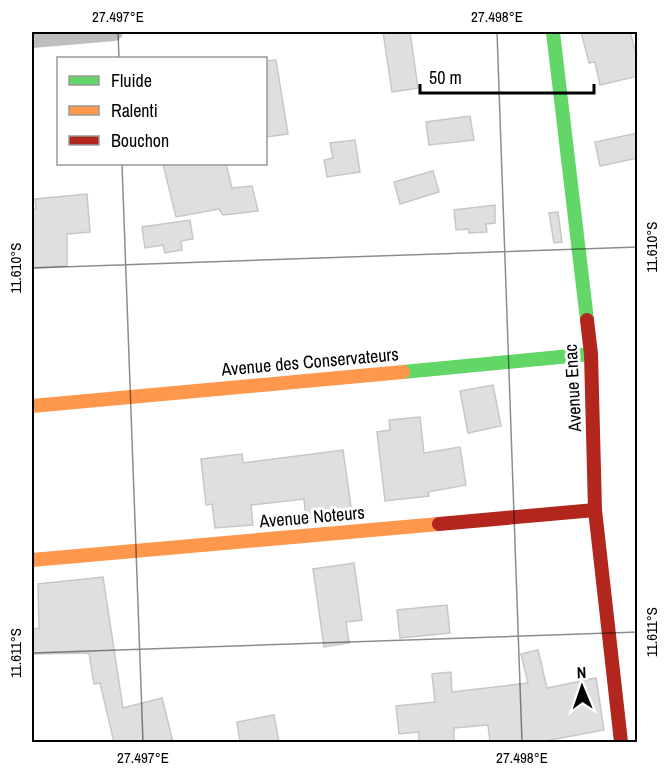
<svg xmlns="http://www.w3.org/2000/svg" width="669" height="774" viewBox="0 0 669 774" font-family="'Archivo Narrow',sans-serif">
<rect width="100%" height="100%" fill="#fff"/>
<g fill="#dfdfdf" stroke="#c7c7c7" stroke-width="1.5">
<polygon points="383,32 410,32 418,88 392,92"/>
<polygon points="581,32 630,32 638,60 638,76 600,85 595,62 589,63"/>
<polygon points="276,60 288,134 266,137 266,61"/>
<polygon points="470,116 474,140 429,145 426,122"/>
<polygon points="638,133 638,158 600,166 595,142"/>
<polygon points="355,140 360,172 327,177 324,160 333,158 330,143"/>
<polygon points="163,164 226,164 232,188 252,186 258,211 223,215 219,209 176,217"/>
<polygon points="433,171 439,192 400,204 394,182"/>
<polygon points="87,194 90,232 67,234 67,266 32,268 32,210 36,209 35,199"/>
<polygon points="495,205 495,223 486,224 487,232 469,233 469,229 456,230 454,210"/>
<polygon points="558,212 562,242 554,243 549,213"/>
<polygon points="190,220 193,239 181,241 182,250 165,253 163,245 145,248 142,227"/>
<polygon points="493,385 501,426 468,433 460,391"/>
<polygon points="420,417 424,453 460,447 466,485 428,492 429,496 385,501 377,432 390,430 389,420"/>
<polygon points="343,450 352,514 306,519 304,499 251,505 253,525 215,528 212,504 206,505 201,459 242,454 243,463"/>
<polygon points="354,563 362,620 346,622 349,643 324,647 313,569"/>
<polygon points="103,577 123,708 162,698 173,742 114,742 100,683 94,684 89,653 32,654 32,628 39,629 38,584"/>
<polygon points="447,605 450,633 400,638 397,610"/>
<polygon points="538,650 547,688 596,678 604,730 540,742 490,742 488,725 454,728 454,742 419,742 419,732 399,734 396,706 435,702 432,674 451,672 452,692 528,683 521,654"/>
<polygon points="274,715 279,742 240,742 237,722"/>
</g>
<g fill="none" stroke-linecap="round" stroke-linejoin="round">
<polyline stroke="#bebebe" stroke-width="18" points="32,39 114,32"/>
<g stroke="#63d668" stroke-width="14">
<polyline points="553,32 587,320"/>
<polyline points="403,372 591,354"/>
</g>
<g stroke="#ff974d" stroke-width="14">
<polyline points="32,406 403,372"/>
<polyline points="32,560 439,524"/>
</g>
<g stroke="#b3261e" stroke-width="14">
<polyline points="587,320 591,354 595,510 621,742"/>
<polyline points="439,524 595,510"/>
</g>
</g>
<path fill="none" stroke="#000" stroke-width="1.5" stroke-opacity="0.45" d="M 118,32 L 119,58M 497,32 L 522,742M 122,164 L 143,742M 32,268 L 638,247M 32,653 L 638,632"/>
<g text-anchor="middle" stroke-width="6" stroke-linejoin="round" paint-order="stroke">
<g font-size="18" fill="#000" stroke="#fff">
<text transform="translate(310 362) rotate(-5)" y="6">Avenue des Conservateurs</text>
<text transform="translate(573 388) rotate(-93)" y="6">Avenue Enac</text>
<text transform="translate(312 517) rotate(-5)" y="6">Avenue Noteurs</text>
</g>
</g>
<rect width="669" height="774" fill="none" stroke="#ffffff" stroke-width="66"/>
<rect x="57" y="57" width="210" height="108" fill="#ffffff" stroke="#999999" stroke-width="1.5"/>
<rect x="69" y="76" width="30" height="9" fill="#63d668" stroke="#999999" stroke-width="1.5"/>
<text x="111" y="87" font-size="18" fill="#000000">Fluide</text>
<rect x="69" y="106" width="30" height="9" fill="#ff974d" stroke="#999999" stroke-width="1.5"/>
<text x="111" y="117" font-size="18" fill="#000000">Ralenti</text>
<rect x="69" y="136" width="30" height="9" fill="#b3261e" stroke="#999999" stroke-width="1.5"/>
<text x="111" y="147" font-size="18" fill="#000000">Bouchon</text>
<g transform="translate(582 687) rotate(358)" stroke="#ffffff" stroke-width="4.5" paint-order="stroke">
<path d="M0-4.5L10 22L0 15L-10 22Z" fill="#000000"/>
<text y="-9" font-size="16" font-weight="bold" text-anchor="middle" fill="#000000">N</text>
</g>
<path d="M420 84v9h174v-9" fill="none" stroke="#000000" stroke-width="3"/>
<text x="429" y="84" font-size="18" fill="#000000" stroke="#ffffff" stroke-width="4.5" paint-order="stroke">50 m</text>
<rect x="33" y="33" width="603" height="708" fill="none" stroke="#000" stroke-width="2"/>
<g font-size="15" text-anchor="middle" fill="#000">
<text x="118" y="22">27.497°E</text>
<text x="497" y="22">27.498°E</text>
<text transform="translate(652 247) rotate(-90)" y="5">11.610°S</text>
<text transform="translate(16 268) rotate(-90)" y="5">11.610°S</text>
<text transform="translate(652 632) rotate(-90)" y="5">11.611°S</text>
<text transform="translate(16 653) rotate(-90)" y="5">11.611°S</text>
<text x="143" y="763">27.497°E</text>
<text x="522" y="763">27.498°E</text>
</g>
</svg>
